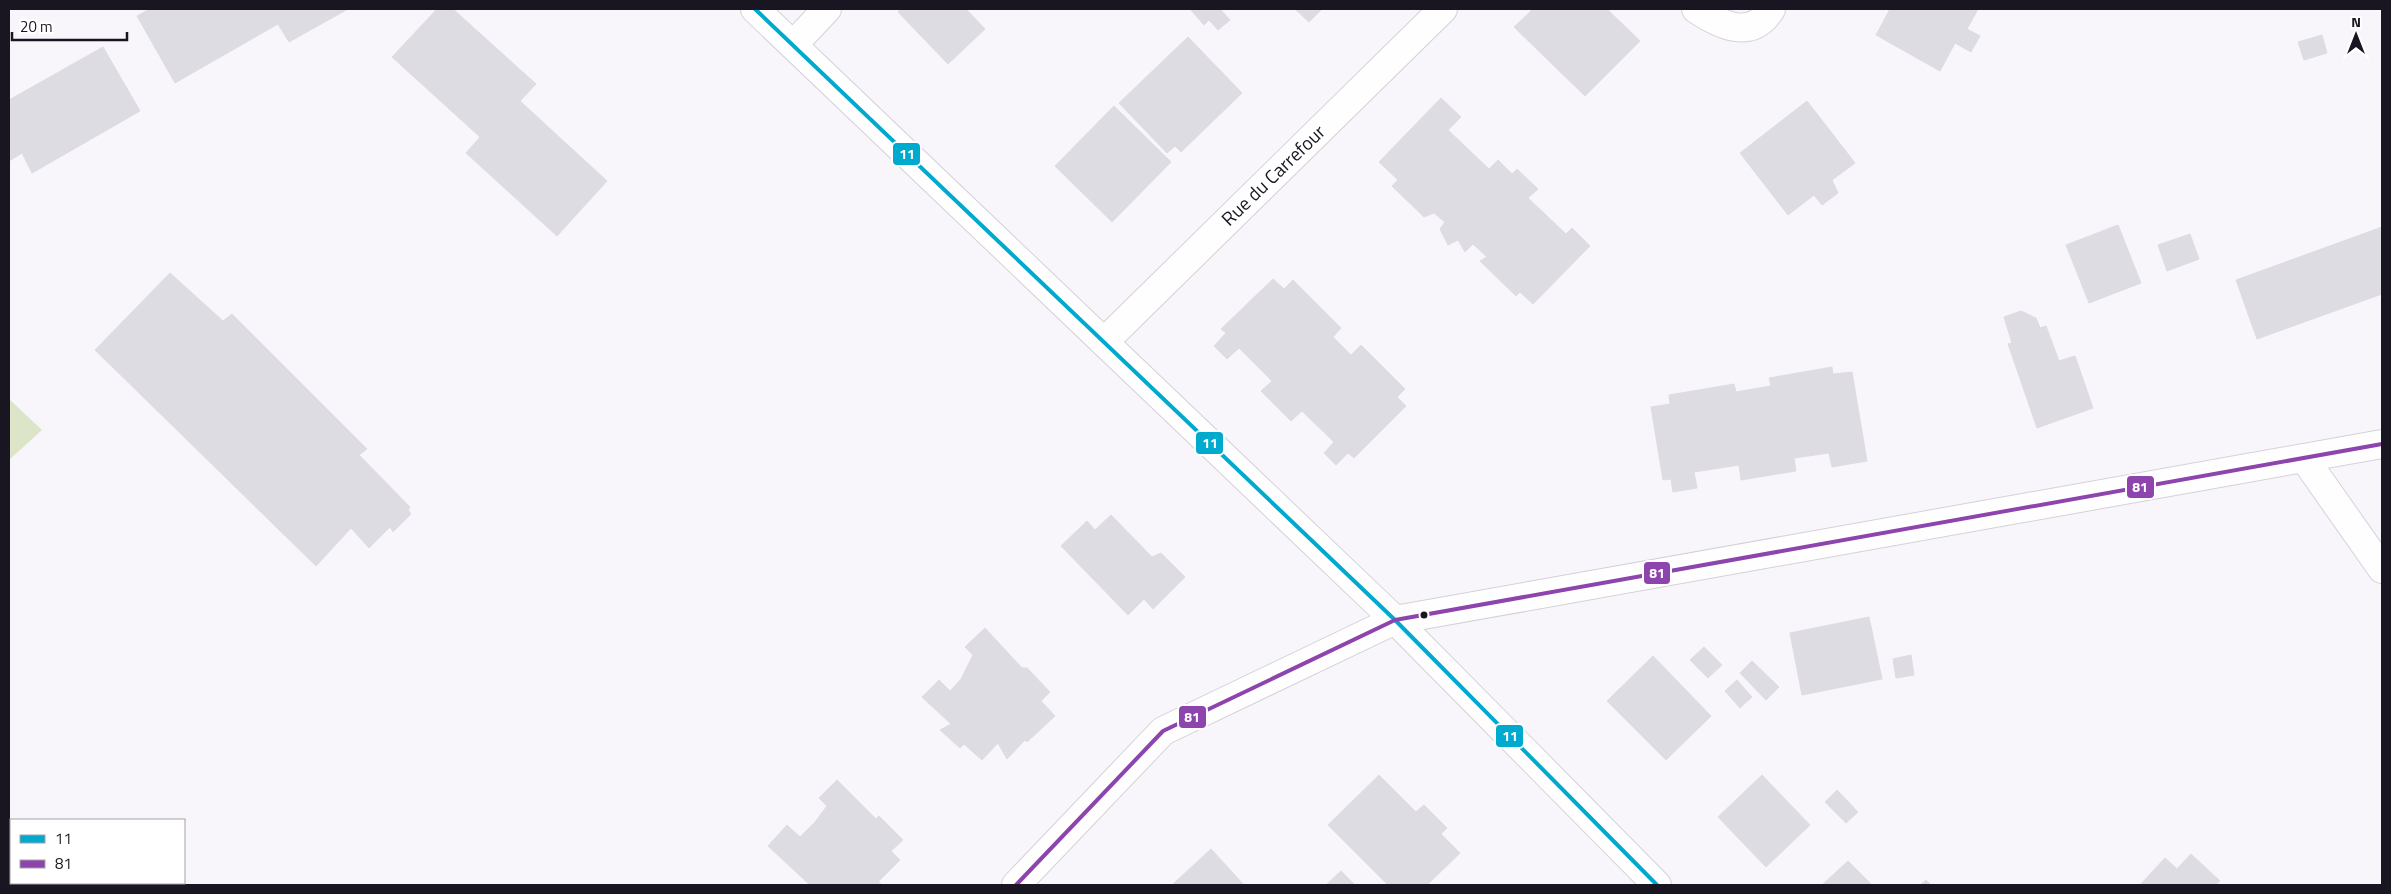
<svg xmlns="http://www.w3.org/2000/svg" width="2391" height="894" viewBox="0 0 2391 894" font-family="'Titillium Web',sans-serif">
<rect width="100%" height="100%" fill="#f8f6fb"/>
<polygon fill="#dde5c9" points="9,399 42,430 9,460"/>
<g fill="#dedce3" stroke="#dedbe4">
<polygon points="150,9 348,9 289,42 278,24 175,83 137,16"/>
<polygon points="437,9 453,9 536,84 520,101 607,181 557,236 466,153 480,137 392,57"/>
<polygon points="901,9 966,9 985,29 948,64 898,12"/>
<polygon points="1190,9 1220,9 1230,20 1218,30 1209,20 1204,25"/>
<polygon points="1295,9 1322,9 1309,22"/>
<polygon points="1533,9 1607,9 1640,41 1585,96 1514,27"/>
<polygon points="1890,9 1978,9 1967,29 1980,36 1971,52 1955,43 1940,71 1876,35"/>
<polygon points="2322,35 2327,53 2304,60 2298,42"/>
<polygon points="1188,37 1242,93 1181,152 1175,146 1167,153 1119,103"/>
<polygon points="103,47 140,111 32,173 22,153 9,161 9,100"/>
<polygon points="1441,98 1461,117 1448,130 1489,169 1498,160 1512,174 1517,169 1538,189 1528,198 1566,234 1572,228 1590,246 1533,304 1520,292 1516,296 1480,261 1487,257 1473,244 1465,252 1458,240 1448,245 1440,229 1445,222 1434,213 1424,217 1392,186 1398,180 1379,162"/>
<polygon points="1807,101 1855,163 1832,180 1838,193 1822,205 1814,195 1788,215 1740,153"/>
<polygon points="1114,106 1171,162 1112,222 1055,166"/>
<polygon points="2118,225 2141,283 2089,303 2066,245"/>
<polygon points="2382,227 2382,294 2257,339 2236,280"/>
<polygon points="2190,234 2199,259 2167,271 2158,245"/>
<polygon points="170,273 223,321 232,314 367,449 359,455 410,507 408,510 411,514 393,532 390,527 369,548 351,528 316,566 95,350"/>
<polygon points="1273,279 1284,289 1293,280 1341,328 1333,337 1351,355 1361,345 1405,389 1397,397 1406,406 1354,458 1348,453 1336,465 1324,453 1334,442 1302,411 1291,421 1261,391 1272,381 1239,348 1227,359 1214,346 1226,333 1221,329"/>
<polygon points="2021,311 2036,318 2040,328 2046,326 2059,361 2075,356 2093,408 2037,428 2008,344 2012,343 2004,317"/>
<polygon points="1832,367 1833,374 1852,372 1867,461 1832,467 1829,453 1794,458 1796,471 1741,480 1739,465 1694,472 1697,488 1673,492 1671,479 1663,480 1651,407 1670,404 1669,395 1734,384 1736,392 1771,386 1769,378"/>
<polygon points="1111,515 1152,557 1161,553 1185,577 1153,609 1144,599 1128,615 1061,546 1087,521 1095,530"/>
<polygon points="1869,617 1882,679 1802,695 1790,633"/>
<polygon points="985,628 1022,668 1027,668 1050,692 1041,701 1055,716 1027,742 961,679 973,655 965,647"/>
<polygon points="1704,647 1722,665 1708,678 1690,660"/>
<polygon points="1911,655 1914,675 1896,678 1893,659"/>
<polygon points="1653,656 1711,716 1666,760 1607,701"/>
<polygon points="1752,661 1779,687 1766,700 1740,673"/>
<polygon points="961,679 1025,740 1007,759 998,743 982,760 964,744 960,748 940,730 951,724 922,697 939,680 950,691"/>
<polygon points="1737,680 1752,697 1740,708 1725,691"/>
<polygon points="1379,775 1416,812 1424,805 1447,828 1441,834 1460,853 1427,885 1388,885 1328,825"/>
<polygon points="1762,775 1810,825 1766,867 1718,817"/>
<polygon points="837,780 876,819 879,816 903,840 891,851 900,860 878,882 815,822 827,806 819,798"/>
<polygon points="1837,790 1858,812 1846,823 1825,802"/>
<polygon points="815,822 881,884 879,885 810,885 768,846 787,825 800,837"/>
<polygon points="1211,849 1244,885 1172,885"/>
<polygon points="2191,854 2220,881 2215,885 2140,885 2165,858 2177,869"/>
<polygon points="1848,861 1872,885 1822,885"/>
<polygon points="1341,871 1355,885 1326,885"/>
<polygon points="1926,880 1931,885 1920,885"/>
</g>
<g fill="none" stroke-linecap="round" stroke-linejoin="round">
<defs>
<g id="street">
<path d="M 1696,9 C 1720,25 1752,41 1771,9"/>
<polyline points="793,45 827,9"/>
<polyline points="1104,342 1443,9"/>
<polyline points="2304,458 2382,569"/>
</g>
<g id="secondary">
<polyline points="755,9 1395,620 1657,885"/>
<polyline points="1016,885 1163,731 1395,620 2382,444"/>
</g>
</defs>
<use href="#street" stroke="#d4d1da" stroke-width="30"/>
<use href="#secondary" stroke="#d4d1da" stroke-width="30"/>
<use href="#street" stroke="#fefefe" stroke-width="28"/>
<use href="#secondary" stroke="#fefefe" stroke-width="28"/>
<defs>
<polyline id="bus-1" points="755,9 1395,620 1657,885"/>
<polyline id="bus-2" points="1016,885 1163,731 1395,620 2382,444"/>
</defs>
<use href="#bus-1" stroke="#fff" stroke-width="8"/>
<use href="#bus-2" stroke="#fff" stroke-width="8"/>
<use href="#bus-1" stroke="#00a9ce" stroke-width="4"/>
<use href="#bus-2" stroke="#8e44ad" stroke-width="4"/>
</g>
<circle fill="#191521" stroke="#fff" stroke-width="2" cx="1424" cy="615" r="4.5"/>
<g text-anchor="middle" stroke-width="4.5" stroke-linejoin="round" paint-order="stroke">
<g font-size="19" fill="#191521" stroke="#fff">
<text transform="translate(1273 175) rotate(-44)" y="7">Rue du Carrefour</text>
</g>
</g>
<g stroke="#fff" stroke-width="2">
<rect x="892" y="142" width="29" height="24" rx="5" fill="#00a9ce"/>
<rect x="1195" y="431" width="29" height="24" rx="5" fill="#00a9ce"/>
<rect x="2126" y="475" width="29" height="24" rx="5" fill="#8e44ad"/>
<rect x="1643" y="561" width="28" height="24" rx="5" fill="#8e44ad"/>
<rect x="1178" y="705" width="29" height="24" rx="5" fill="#8e44ad"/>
<rect x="1495" y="724" width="29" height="24" rx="5" fill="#00a9ce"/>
</g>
<g font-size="14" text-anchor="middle" font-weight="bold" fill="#fff">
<text x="907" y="159">11</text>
<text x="1210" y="448">11</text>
<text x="2140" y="492">81</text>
<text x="1657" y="578">81</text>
<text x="1192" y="722">81</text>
<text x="1510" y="741">11</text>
</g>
<rect width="2391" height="894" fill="none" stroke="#191521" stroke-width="20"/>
<rect x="10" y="819" width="175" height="65" fill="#ffffff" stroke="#a3a1a6"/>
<rect x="20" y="835" width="25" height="8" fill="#00a9ce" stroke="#a3a1a6"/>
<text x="55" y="844" font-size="15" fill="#191521">11</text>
<rect x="20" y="860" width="25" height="8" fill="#8e44ad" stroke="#a3a1a6"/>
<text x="55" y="869" font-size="15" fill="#191521">81</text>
<g transform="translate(2356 35)" stroke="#ffffff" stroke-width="4" paint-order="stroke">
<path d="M0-4L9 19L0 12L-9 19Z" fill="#191521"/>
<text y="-8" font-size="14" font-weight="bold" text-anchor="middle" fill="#191521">N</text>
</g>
<path d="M12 32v8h115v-8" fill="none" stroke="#191521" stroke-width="2.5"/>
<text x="20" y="32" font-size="15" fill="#191521" stroke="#ffffff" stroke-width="4" paint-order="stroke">20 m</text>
</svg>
